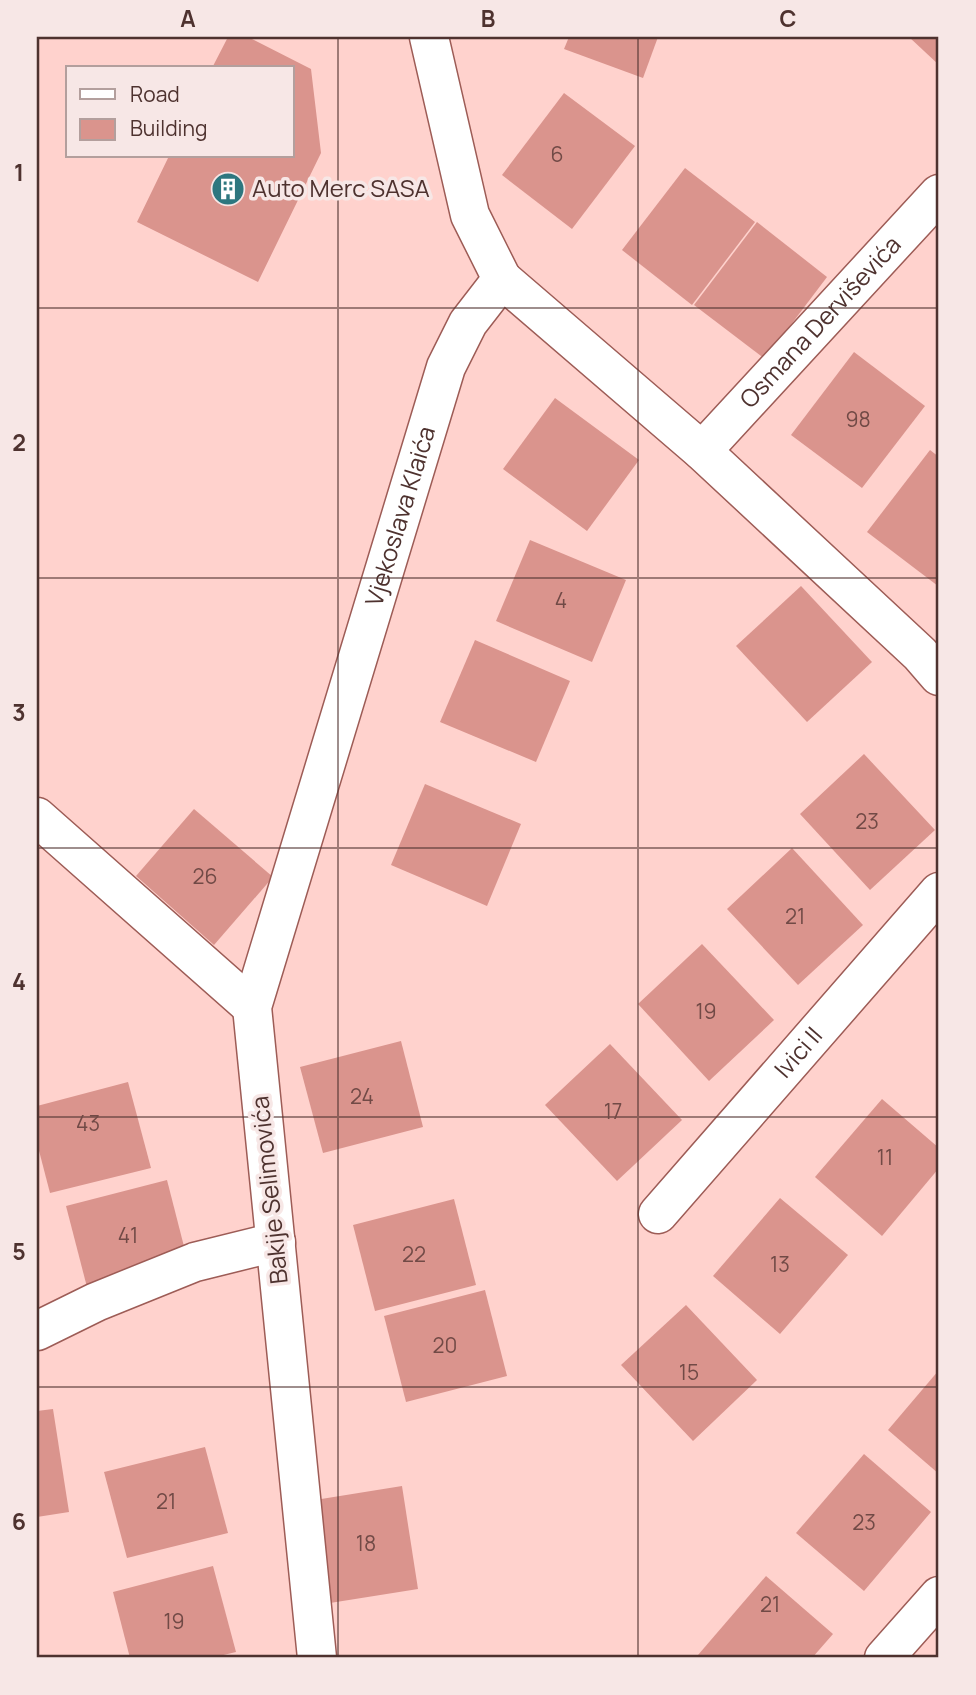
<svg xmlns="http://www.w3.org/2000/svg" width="976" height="1695" viewBox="0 0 976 1695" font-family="Manrope,sans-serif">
<rect width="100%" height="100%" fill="#ffd2cd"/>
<g fill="#da948d">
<polygon points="228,37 248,37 311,69 321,153 258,282 137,222 169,156 292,156 292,68 212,68"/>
<polygon points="569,37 658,37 643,78 564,49"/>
<polygon points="909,37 939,37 939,65"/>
<polygon points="564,93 635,146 572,229 502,175"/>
<polygon points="685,168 755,222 692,305 622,250"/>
<polygon points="757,222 827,277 765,359 694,305"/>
<polygon points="854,352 925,406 862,488 791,435"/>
<polygon points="555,398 639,460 587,531 503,469"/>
<polygon points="930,450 939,457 938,586 867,532"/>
<polygon points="530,540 626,580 592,662 496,621"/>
<polygon points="801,586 872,662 807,722 736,646"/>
<polygon points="475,640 570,681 536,762 440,722"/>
<polygon points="864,754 935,830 870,890 800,814"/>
<polygon points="425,784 521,824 487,906 391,865"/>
<polygon points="194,809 273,877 214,945 136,876"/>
<polygon points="792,848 863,925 798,985 727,909"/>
<polygon points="702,944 774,1020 709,1081 638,1004"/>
<polygon points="401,1041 423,1127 323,1153 300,1067"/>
<polygon points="610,1044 682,1120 617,1181 545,1105"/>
<polygon points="128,1082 151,1168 50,1193 37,1143 37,1106"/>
<polygon points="882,1099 939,1148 939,1168 882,1236 815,1177"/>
<polygon points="167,1180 189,1266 88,1291 66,1206"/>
<polygon points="780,1198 848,1255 780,1334 713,1276"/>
<polygon points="454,1199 476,1285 375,1311 353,1225"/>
<polygon points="485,1290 507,1376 406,1402 384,1316"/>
<polygon points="686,1305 757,1380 693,1441 621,1365"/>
<polygon points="939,1370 939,1474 888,1430"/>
<polygon points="53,1409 69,1512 37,1517 37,1411"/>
<polygon points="205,1447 228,1533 127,1558 104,1472"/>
<polygon points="864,1454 931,1512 864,1591 796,1533"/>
<polygon points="402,1486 418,1589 330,1603 315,1500"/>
<polygon points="213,1566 236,1652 211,1658 130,1658 113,1592"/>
<polygon points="766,1576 833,1634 812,1658 702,1658 698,1655"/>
</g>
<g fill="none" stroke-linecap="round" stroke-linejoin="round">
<defs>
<g id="street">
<polyline points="502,279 702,451 920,654 939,676"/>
<path id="s1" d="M 702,451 L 939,194"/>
<polyline points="37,817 252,1007"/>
<path id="s2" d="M 658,1214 L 939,892"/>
<polyline points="37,1331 96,1302 195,1262 276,1242"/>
<path id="s3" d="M 317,1658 L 252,1007 L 446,367 L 468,323 L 502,279 L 470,215 L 429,37"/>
<polyline points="884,1658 939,1596"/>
</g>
</defs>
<use href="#street" stroke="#9d5c56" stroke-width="41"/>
<use href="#street" stroke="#fff" stroke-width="38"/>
</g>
<path fill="none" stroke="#4e322f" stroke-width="2" stroke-opacity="0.55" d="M 338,37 L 338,1658M 638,37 L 638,1658M 37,308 L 939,308M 37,578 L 939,578M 37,848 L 939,848M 37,1117 L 939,1117M 37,1387 L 939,1387"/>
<defs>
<symbol id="building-disc" viewBox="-11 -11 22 22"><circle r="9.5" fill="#2e777f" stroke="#f7e7e6"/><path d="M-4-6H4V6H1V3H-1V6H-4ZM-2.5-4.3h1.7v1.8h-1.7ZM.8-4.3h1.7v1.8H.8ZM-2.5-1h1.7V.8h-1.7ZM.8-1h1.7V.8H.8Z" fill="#fff"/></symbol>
</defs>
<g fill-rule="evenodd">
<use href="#building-disc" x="209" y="170" width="38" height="38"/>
</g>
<g text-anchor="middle" stroke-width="7" stroke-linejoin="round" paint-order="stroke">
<g font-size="21" fill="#714a46">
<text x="557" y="162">6</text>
<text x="858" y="427">98</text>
<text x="561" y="608">4</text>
<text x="867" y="829">23</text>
<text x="205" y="884">26</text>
<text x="795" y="924">21</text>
<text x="706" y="1019">19</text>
<text x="362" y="1104">24</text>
<text x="613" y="1119">17</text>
<text x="88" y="1131">43</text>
<text x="885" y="1165">11</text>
<text x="128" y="1243">41</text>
<text x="414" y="1262">22</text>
<text x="780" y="1272">13</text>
<text x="445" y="1353">20</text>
<text x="689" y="1380">15</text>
<text x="166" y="1509">21</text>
<text x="864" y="1530">23</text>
<text x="366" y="1551">18</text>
<text x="770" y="1612">21</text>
<text x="174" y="1629">19</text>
</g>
<g font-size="24" fill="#4e322f" stroke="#f7e7e6" text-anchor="start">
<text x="252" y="197">Auto Merc SASA</text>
</g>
<g font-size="24" fill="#4e322f" stroke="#f7e7e6">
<text dy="8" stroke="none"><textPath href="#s1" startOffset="175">Osmana Derviševića</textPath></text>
<text dy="8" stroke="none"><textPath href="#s3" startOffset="1167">Vjekoslava Klaića</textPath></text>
<text dy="8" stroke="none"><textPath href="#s2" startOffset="214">Ivici II</textPath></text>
<text transform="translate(270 1190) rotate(-96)" y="8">Bakije Selimovića</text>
</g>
</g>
<rect width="976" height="1695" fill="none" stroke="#f7e7e6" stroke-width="77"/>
<rect x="66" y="66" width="228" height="91" fill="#f7e7e6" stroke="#b39f9d" stroke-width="2"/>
<rect x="80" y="89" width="35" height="10" fill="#ffffff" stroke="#b39f9d" stroke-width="2"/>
<text x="130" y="102" font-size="21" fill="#4e322f">Road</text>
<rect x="80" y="119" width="35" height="21" fill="#da948d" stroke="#b39f9d" stroke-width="2"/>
<text x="130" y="136" font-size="21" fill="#4e322f">Building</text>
<rect x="38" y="38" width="899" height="1618" fill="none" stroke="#4e322f" stroke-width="2.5"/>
<g font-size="23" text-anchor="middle" font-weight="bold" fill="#4e322f">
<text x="188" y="27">A</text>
<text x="488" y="27">B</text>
<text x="788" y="27">C</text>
<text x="19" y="181">1</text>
<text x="19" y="451">2</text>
<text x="19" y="721">3</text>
<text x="19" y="990">4</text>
<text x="19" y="1260">5</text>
<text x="19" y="1530">6</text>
</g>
</svg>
